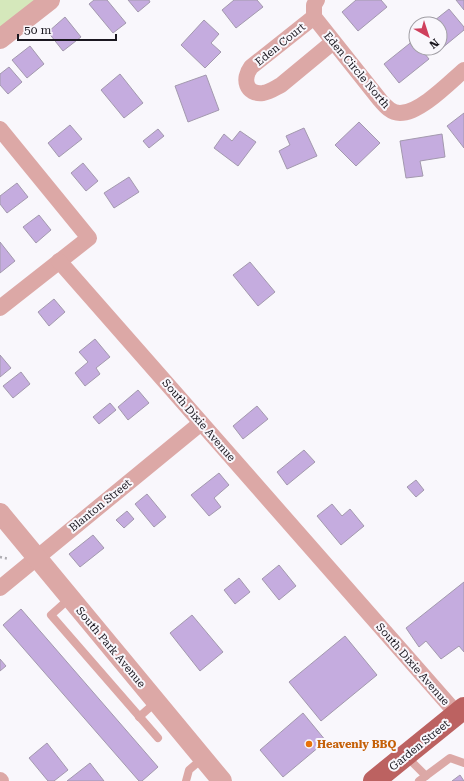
<svg xmlns="http://www.w3.org/2000/svg" width="464" height="781" viewBox="0 0 464 781" font-family="'Roboto Serif',serif">
<rect width="100%" height="100%" fill="#f9f7fc"/>
<polygon fill="#d5e8bb" points="0,0 38,0 0,29"/>
<g fill="#c5acdf" stroke="#a399ae">
<polygon points="94,0 107,0 126,23 113,33 89,4"/>
<polygon points="128,0 149,0 150,2 138,12"/>
<polygon points="234,0 257,0 263,7 236,28 222,10"/>
<polygon points="356,0 381,0 387,7 358,31 342,12"/>
<polygon points="456,0 464,0 464,10"/>
<polygon points="449,9 464,27 464,30 436,53 432,48 440,48 440,24 430,24"/>
<polygon points="65,17 81,37 63,51 48,32"/>
<polygon points="204,20 219,34 211,43 221,52 205,68 181,45"/>
<polygon points="414,40 416,43 416,48 420,48 429,59 399,83 384,64"/>
<polygon points="30,46 44,64 27,78 12,60"/>
<polygon points="9,67 22,82 8,94 0,85 0,74"/>
<polygon points="120,74 143,103 124,118 101,90"/>
<polygon points="206,75 219,110 188,122 175,86"/>
<polygon points="464,113 464,148 447,126"/>
<polygon points="359,122 380,143 356,166 335,145"/>
<polygon points="70,125 82,139 59,157 48,143"/>
<polygon points="304,128 317,156 287,169 279,151 290,145 286,136"/>
<polygon points="158,129 164,136 149,148 143,141"/>
<polygon points="240,131 256,142 238,166 214,148 224,134 232,141"/>
<polygon points="442,134 445,157 420,161 423,176 406,178 400,141"/>
<polygon points="83,163 98,181 86,191 71,173"/>
<polygon points="129,177 139,192 114,208 104,193"/>
<polygon points="17,183 28,197 7,213 0,204 0,196"/>
<polygon points="39,215 51,230 36,243 23,227"/>
<polygon points="0,242 15,261 0,273"/>
<polygon points="250,262 275,292 258,306 233,275"/>
<polygon points="54,299 65,312 49,326 38,312"/>
<polygon points="95,339 110,357 96,368 100,374 85,386 75,373 88,362 79,352"/>
<polygon points="0,355 11,368 0,377"/>
<polygon points="21,372 30,384 13,398 3,386"/>
<polygon points="138,390 149,403 128,420 118,407"/>
<polygon points="110,403 116,410 99,424 93,417"/>
<polygon points="257,406 268,419 243,439 233,426"/>
<polygon points="304,450 315,462 287,485 277,472"/>
<polygon points="219,473 229,485 214,498 221,507 209,516 191,495"/>
<polygon points="416,480 424,490 416,497 407,487"/>
<polygon points="147,494 166,517 154,527 135,504"/>
<polygon points="332,504 342,516 350,509 364,526 341,545 317,516"/>
<polygon points="127,511 134,519 124,528 116,520"/>
<polygon points="93,535 104,548 80,567 69,554"/>
<polygon points="279,565 296,586 279,600 262,579"/>
<polygon points="239,578 250,592 235,604 224,590"/>
<polygon points="464,582 464,652 459,646 441,659 426,641 419,647 406,628"/>
<polygon points="21,609 158,767 142,781 139,781 3,625"/>
<polygon points="192,615 223,652 200,671 170,633"/>
<polygon points="345,636 377,675 321,721 289,682"/>
<polygon points="0,659 6,666 0,671"/>
<polygon points="303,713 326,741 283,777 260,750"/>
<polygon points="47,743 68,770 54,781 48,781 29,758"/>
<polygon points="90,763 104,781 67,781"/>
<polygon points="460,775 464,781 452,781"/>
</g>
<g fill="none" stroke-linecap="round" stroke-linejoin="round">
<polyline stroke="#adabb1" stroke-width="2.5" stroke-dasharray="2 3" stroke-linecap="butt" points="0,557 9,559"/>
<g stroke="#dca8a6" stroke-width="8">
<polyline points="70,598 51,615 158,738"/>
<polyline points="139,717 156,702"/>
<polyline points="407,757 426,776"/>
<polyline points="186,781 189,770 203,758"/>
<polyline points="419,781 450,758 464,763"/>
</g>
<g stroke="#dca8a6" stroke-width="16">
<path d="M 314,17 L 380,100 C 385,106 391,113 400,113 C 420,113 449,83 464,70"/>
<path d="M 314,17 L 251,67 C 242,79 246,95 263,93 C 270,92 275,88 281,85 L 333,42"/>
<polyline points="314,17 314,5 317,0"/>
<polyline points="0,129 89,238 0,308"/>
<polyline points="59,261 457,714"/>
<polyline points="0,588 201,423"/>
<polyline points="0,780 1,781"/>
</g>
<g stroke="#dca8a6" stroke-width="20">
<polyline points="0,39 50,0"/>
<polyline points="0,513 222,781"/>
</g>
<polyline stroke="#bc6261" stroke-width="22" points="374,781 464,708"/>
</g>
<circle fill="#e8710a" stroke="#f9f7fc" stroke-width="1.5" cx="309" cy="744" r="4"/>
<g text-anchor="middle" stroke-width="4" stroke-linejoin="round" paint-order="stroke">
<g font-size="11" fill="#1b1820" stroke="#f9f7fc">
<text transform="translate(280 44) rotate(-39)" y="4">Eden Court</text>
<text transform="translate(357 70) rotate(50)" y="4">Eden Circle North</text>
<text transform="translate(199 420) rotate(49)" y="4">South Dixie Avenue</text>
<text transform="translate(100 505) rotate(-39)" y="4">Blanton Street</text>
<text transform="translate(111 647) rotate(50)" y="4">South Park Avenue</text>
<text transform="translate(413 664) rotate(49)" y="4">South Dixie Avenue</text>
<text transform="translate(419 745) rotate(-39)" y="4">Garden Street</text>
</g>
<g font-size="11" font-weight="bold" fill="#c56008" stroke="#f9f7fc" text-anchor="start">
<text x="317" y="748">Heavenly BBQ</text>
</g>
</g>
<g transform="translate(428 36) rotate(141)"><circle r="19" fill="#f9f7fc" stroke="#a09ea4"/>
<path d="M0-3L7 15L0 10L-7 15Z" fill="#cf3f5c"/>
<text y="-6" font-size="11" font-weight="bold" text-anchor="middle" fill="#1b1820">N</text>
</g>
<path d="M18 34v6h98v-6" fill="none" stroke="#1b1820" stroke-width="2"/>
<text x="24" y="34" font-size="12" fill="#1b1820" stroke="#f9f7fc" stroke-width="3" paint-order="stroke">50 m</text>
</svg>
